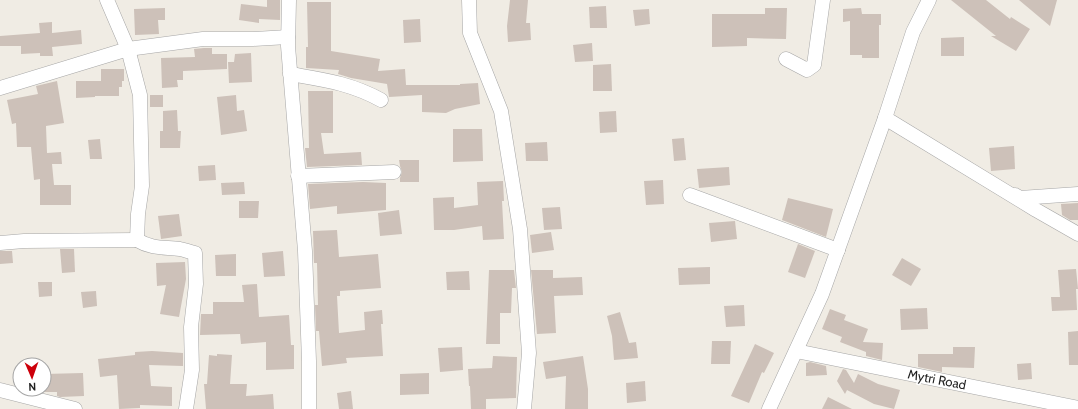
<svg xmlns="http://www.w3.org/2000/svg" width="1078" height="409" viewBox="0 0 1078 409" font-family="Cabin,sans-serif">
<rect width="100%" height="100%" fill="#f0ece4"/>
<g fill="#cdc1b9">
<polygon points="267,0 280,0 280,20 259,19 259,23 239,20 241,4 267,7"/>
<polygon points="510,0 528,0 526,23 530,23 531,40 508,42 507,26"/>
<polygon points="951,0 986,0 1010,19 1011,17 1030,29 1016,51 991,36 996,36"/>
<polygon points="1019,0 1057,0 1050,26"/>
<polygon points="307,2 331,2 331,51 380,59 378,71 405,69 406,85 460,85 460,84 478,83 480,104 455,109 446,113 422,112 422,95 389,97 387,84 351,78 338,74 339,70 306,68 306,47 308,47"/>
<polygon points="606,6 607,28 590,28 589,7"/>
<polygon points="165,8 165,20 158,20 159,34 135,35 134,9"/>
<polygon points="765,8 787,8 786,39 747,38 747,46 712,47 712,14 765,14"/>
<polygon points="861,8 862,14 881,14 881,25 879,25 879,58 862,58 862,55 850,55 850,21 843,22 843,9"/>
<polygon points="649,9 650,24 635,26 633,10"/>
<polygon points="420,19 421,42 404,43 403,20"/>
<polygon points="52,22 52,33 81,30 82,44 52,47 53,56 40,56 40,53 21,54 21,46 0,46 0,36 40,33 39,23"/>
<polygon points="964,37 964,56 941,56 941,38"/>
<polygon points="592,43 593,61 575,62 573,45"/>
<polygon points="204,48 212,48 212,54 227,54 227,69 183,71 183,80 177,80 178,87 162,88 161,58 195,57 194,49"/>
<polygon points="251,53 252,82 229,83 228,62 234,62 235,54"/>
<polygon points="611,64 612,91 593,91 593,65"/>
<polygon points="101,69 124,69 124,81 122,81 122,87 119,87 119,96 95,96 95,97 76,98 76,81 101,81"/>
<polygon points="57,81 64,123 46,126 47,153 61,152 62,164 52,164 54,185 71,185 71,205 40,205 40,179 34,180 31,147 17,147 16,123 12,124 7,100 38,94 36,86"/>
<polygon points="308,91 333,91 333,133 321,133 324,154 361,152 362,165 307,167 305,148 309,148"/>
<rect x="150" y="95" width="13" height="12"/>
<polygon points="236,95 237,111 244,110 247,131 221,135 217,97"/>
<polygon points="177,110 178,131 181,131 180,148 160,148 160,131 163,131 163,111"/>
<polygon points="616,111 617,132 600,133 599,112"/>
<polygon points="453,129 482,129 483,161 453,162"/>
<polygon points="684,138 686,160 674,161 672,139"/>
<polygon points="100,139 102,159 90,159 88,140"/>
<polygon points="547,142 548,161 526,161 525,143"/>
<polygon points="1014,146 1015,169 991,171 989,148"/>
<polygon points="399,160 419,160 419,182 400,182 400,178 402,172 400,166"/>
<polygon points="215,165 216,180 199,181 198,166"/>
<polygon points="729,167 730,185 699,188 697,169"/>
<polygon points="663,180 664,204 646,205 644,181"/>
<polygon points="503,181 504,201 502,201 504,239 483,240 482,226 454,230 434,230 433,198 454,197 454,208 478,205 477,182"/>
<polygon points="244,182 245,194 222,195 221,183"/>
<polygon points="363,182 386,183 386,210 337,214 337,206 310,209 308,184"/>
<polygon points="788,198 833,209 826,237 782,220"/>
<polygon points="239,201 259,201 258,218 239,218"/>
<polygon points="1078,203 1078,220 1070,220 1062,215 1061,204"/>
<polygon points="560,207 562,229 544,230 542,208"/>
<polygon points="399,210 402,234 380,236 378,213"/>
<polygon points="179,214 182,236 161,239 158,216"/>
<polygon points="735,221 737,239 711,242 709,223"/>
<polygon points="337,230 339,257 378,254 381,288 340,291 340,296 337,296 339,333 365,330 364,312 382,310 383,324 381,324 383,356 346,358 347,363 322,366 319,331 316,331 315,305 318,305 317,263 314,263 313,231"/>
<polygon points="551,232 554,250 532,253 530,235"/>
<polygon points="798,244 815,251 805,278 788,272"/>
<polygon points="60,249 74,249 75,272 62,273"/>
<polygon points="0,251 12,251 13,263 0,264"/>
<polygon points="283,251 285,276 264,277 262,253"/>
<polygon points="236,254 236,276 216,276 215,255"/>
<polygon points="902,258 921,269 911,286 892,275"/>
<polygon points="185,262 186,279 179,317 160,314 166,285 157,286 156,263"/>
<polygon points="710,267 710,284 679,285 678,268"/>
<polygon points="1076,269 1078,289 1076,289 1077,310 1052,311 1051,297 1060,297 1058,270"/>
<polygon points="489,270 514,270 516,288 512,288 511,313 500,313 500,344 486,344"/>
<polygon points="531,270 553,270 553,278 582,277 583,295 554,296 556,333 537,334"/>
<polygon points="469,271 470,290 447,290 446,272"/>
<polygon points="38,282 52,282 52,296 39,297"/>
<polygon points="257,284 259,317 289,315 291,345 294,345 294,369 266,370 266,342 241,344 240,334 200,335 201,314 213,314 213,302 244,302 242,285"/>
<polygon points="96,291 97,306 83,308 81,292"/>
<polygon points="744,305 745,326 726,327 724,306"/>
<polygon points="927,308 928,329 901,330 900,309"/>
<polygon points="830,309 846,315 844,320 868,329 863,342 883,343 882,360 866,356 866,352 840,342 842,337 822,329"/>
<polygon points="620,312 629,343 636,342 638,358 614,360 612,336 607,316"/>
<polygon points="1078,331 1078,365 1069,365 1068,332"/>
<polygon points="712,341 731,341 730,364 711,364"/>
<polygon points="755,344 774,353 764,373 762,372 749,403 731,396"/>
<polygon points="462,347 463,370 440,372 438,348"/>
<polygon points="953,347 975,347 974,368 942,367 942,372 918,367 918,354 953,354"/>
<polygon points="152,351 183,353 183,366 149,365 151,386 172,387 172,406 140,405 140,408 119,409 117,375 100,377 98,359 135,355 135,352"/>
<polygon points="217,354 232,355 230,384 247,384 246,396 273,394 274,409 206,409 204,384 207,384 209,355 217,356"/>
<polygon points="493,356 517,357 516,398 486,399 486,409 471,409 470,386 469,386 468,369 492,368"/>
<polygon points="583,356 588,389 588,409 565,409 566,376 546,379 543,362"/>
<polygon points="810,362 826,366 827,375 806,376 806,363"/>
<polygon points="1031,363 1032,379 1018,380 1017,364"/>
<polygon points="843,369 846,370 854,383 858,374 878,384 900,390 894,409 874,404 847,390 845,394 837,381"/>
<polygon points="83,373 84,396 60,397 57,396 57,392 44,392 44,374"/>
<polygon points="429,373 429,394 400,395 400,374"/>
<polygon points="645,381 646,401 627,403 626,383"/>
<polygon points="351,391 353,409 339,409 337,393"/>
<polygon points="828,397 852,409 822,409"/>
</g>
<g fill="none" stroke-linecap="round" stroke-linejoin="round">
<defs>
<g id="minor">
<path d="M 107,0 L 128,49 L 140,95 L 142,186 L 138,214 L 137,240 C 152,249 163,247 180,249 C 185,250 190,252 195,253 L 196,284 L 191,327 L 192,370 L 186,409"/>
<polyline points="289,0 288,46 305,251 309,361 309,409"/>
<polyline points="469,0 470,33 501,111 520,229 529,353 524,409"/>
<polyline points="786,59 807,70 814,65 823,0"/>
<path d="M 290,74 C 324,80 350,83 381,100"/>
<polyline points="0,88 128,49 203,39 253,39 288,37"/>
<polyline points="885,118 1036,210 1078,234"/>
<polyline points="298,176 394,172"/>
<polyline points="690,195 838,250"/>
<polyline points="1015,195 1020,198 1078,194"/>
<polyline points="0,243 24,241 137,240"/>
<polyline points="796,351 1078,408"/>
<polyline points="0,390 75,409"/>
<polyline points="769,409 822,294 885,118 913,32 929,0"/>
</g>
</defs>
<use href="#minor" stroke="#a6a6a6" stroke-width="15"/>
<use href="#minor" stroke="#fff" stroke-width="14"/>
</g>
<g text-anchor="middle" stroke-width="3" stroke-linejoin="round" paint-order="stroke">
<g font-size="13" fill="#1f1f1f" stroke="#fff">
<text transform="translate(937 379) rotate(11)" y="5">Mytri Road</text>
</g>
</g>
<g transform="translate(32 377) rotate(178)"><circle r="19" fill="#ffffff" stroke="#a5a5a5"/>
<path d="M0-3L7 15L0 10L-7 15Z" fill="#cd000b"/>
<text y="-6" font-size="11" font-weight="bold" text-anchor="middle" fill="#1f1f1f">N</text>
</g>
</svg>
